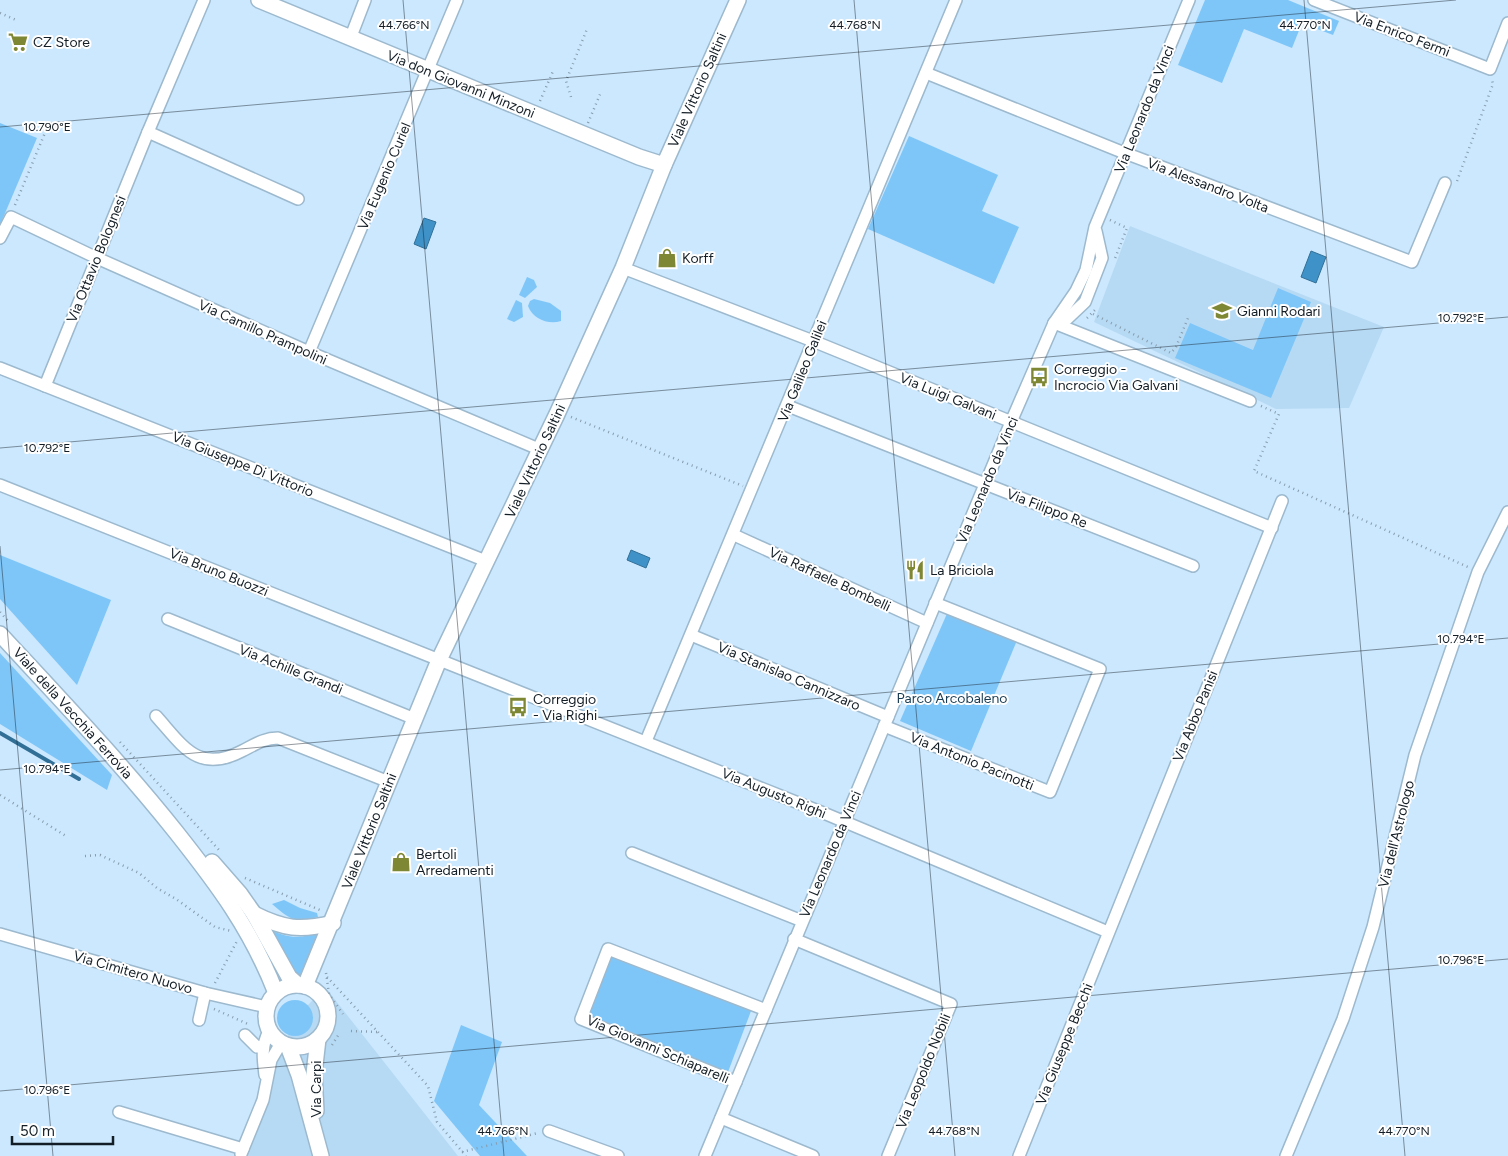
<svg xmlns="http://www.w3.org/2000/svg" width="1508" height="1156" viewBox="0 0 1508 1156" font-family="Figtree,sans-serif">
<rect width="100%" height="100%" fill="#cbe8fe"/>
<g fill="#b7daf4">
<polygon points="1130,226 1384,327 1349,408 1276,409 1094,322"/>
<polygon points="325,987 458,1156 236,1156 295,1019"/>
</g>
<g fill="#7fc6f8">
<polygon points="1205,0 1288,0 1339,21 1333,35 1302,23 1292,48 1244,29 1222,83 1178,65"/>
<polygon points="0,123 37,138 0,225"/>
<polygon points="909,136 998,175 982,211 1019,227 994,284 868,229"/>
<polygon points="527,277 534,280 537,287 525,298 519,295"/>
<polygon points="1278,288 1311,302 1271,398 1175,358 1190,323 1253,350"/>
<path d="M 534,299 L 550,303 L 561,311 L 561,321 C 548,325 533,319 528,306 L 530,301 Z"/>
<polygon points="516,300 522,303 523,317 514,322 507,319"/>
<polygon points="0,555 111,600 77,685 0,599"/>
<polygon points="949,609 1018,638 971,751 900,721"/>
<polygon points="0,653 112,775 107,790 0,724"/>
<path d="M 284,900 L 300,908 L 317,913 L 318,917 C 295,923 290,920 272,904 Z"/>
<path d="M 269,929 C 288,939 302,939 322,931 L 302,976 L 292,972 Z"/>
<polygon points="612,956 751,1011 728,1072 588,1017"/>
<circle cx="295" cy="1018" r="18"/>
<polygon points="461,1025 502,1042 479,1105 527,1156 480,1156 434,1101"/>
</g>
<g fill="#3f92c8" stroke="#326f97">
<polygon points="424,218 436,222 426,249 414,244"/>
<polygon points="1311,251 1326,257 1316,283 1301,277"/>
<polygon points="631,550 650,558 646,568 627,560"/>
</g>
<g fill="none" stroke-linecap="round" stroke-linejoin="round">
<polyline stroke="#326f97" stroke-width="4" points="0,733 79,779"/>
<defs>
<g id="street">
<polyline points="1314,0 1490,69 1508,23"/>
<polyline points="350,39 365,0"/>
<polyline points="926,73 1117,150 1412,262 1445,183"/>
<polyline points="148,132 298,199"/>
<polyline points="0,238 11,217 97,258 309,352 541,450"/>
<polyline points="623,268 813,341 1272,528"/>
<polyline points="1054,323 1250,401"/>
<polyline points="1054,323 1067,319 1085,302 1102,258 1096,231"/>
<polyline points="309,352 457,0"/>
<polyline points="0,368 486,561"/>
<polyline points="45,386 148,132 204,0"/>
<polyline points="788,406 1193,566"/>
<polyline points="0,485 826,814 1108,932"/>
<polyline points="734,535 927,623"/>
<polyline points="168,619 415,719"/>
<polyline points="691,635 888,717"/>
<path d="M 156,716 C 183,746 198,774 242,751 C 254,745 264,738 278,738 L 389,782"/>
<polyline points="884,726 1050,792 1100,669 935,603"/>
<path d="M 646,741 C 751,495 854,248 956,0"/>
<polyline points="632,853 802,921"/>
<polyline points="0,934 205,993 267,1007"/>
<polyline points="794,939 951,1004 888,1156"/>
<polyline points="199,1020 205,993"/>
<polyline points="245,1035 257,1047 263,1046"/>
<path d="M 265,1075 C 263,1059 261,1046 269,1031"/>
<polyline points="736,1082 581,1019 608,949 766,1010"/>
<polyline points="119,1112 243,1149"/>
<polyline points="721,1118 813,1156"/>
<polyline points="549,1131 618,1156"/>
<polyline points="241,1154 263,1100 271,1060 281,1043"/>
<polyline points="705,1156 1011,422 1054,323 1076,291 1086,270 1095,227 1189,0"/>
<polyline points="1019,1156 1282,501"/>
<polyline points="1286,1156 1343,1019 1373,927 1415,755 1478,572 1508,512"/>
</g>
<g id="secondary">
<polyline points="259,0 639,157 664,165"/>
<path d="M 0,634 C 60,699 121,763 176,832 C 218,885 251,929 276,993"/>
<polyline points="212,862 240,894 254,914 289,977 298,985"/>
<path d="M 254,914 C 284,929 300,931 333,923"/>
<circle cx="297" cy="1016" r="31"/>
<polyline points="305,986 439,660 557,414 623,268 664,165 738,0"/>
<polyline points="288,1046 299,1075 321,1156"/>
<polyline points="316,1111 314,1074 318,1039"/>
</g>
</defs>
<use href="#street" stroke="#9db9ce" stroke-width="14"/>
<use href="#secondary" stroke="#9db9ce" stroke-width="18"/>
<g stroke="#879dae" stroke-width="2.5" stroke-dasharray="1 4" stroke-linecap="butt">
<polyline points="0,13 16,20"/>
<polyline points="571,97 566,81 587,29"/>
<polyline points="540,101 554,69"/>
<polyline points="588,123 601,92"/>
<polyline points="1457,181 1493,84 1492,80"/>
<polyline points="15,205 47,128"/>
<polyline points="1110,220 1127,228 1114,261"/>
<polyline points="1093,314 1171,353 1176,347 1188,318"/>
<polyline points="1087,318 1095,310"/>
<polyline points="1261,406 1279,414 1254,471 1468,567"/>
<polyline points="571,417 743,486"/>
<polyline points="0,612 9,622"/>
<polyline points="120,742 219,850"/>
<polyline points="0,795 66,836"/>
<polyline points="85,856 100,855 139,873 157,888 176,899 215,927 231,931"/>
<polyline points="245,878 320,910"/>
<polyline points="326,973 329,994 343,1014"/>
<polyline points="327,977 428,1086 437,1122 466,1156"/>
<polyline points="215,983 237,941"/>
<polyline points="214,1009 248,1024"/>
<polyline points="351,1031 377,1032"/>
<polyline points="332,1045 339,1034"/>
<polyline points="462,1152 538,1133"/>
</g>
<use href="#street" stroke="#fff" stroke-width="11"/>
<use href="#secondary" stroke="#fff" stroke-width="15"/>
</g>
<path fill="none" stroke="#131d25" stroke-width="1" stroke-opacity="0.45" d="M 403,0 L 504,1156M 854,0 L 955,1156M 1304,0 L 1405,1156M 0,127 L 1456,0M 0,448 L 1508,317M 0,546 L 53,1156M 0,770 L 1508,638M 0,1091 L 1508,959"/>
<defs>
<symbol id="supermarket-bare" viewBox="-9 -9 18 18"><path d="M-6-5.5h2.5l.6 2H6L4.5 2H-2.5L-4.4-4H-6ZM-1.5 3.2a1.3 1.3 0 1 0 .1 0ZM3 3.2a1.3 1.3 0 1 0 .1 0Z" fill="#7e8733" stroke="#fff" stroke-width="2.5" paint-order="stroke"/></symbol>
<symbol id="shop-bare" viewBox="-9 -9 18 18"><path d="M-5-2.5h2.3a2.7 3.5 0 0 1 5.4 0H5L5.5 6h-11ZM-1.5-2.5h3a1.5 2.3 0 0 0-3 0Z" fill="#7e8733" stroke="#fff" stroke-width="2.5" paint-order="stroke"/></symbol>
<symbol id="school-bare" viewBox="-9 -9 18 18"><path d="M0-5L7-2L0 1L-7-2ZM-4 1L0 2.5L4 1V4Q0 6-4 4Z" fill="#7e8733" stroke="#fff" stroke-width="2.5" paint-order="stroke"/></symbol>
<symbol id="bus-bare" viewBox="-9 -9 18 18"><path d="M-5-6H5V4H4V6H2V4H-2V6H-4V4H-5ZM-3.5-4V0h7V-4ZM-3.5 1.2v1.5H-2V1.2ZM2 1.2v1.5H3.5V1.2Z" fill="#7e8733" stroke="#fff" stroke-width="2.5" paint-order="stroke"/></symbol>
<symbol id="restaurant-bare" viewBox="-9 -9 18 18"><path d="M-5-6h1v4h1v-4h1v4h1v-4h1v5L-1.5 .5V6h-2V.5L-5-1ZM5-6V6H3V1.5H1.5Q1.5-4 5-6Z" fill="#7e8733" stroke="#fff" stroke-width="2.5" paint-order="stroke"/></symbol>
</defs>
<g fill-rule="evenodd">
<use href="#supermarket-bare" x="4" y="28" width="28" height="28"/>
<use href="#shop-bare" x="653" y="244" width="28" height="28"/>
<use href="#school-bare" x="1208" y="297" width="28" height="28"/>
<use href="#bus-bare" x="1025" y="363" width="28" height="28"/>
<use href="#restaurant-bare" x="901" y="556" width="28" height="28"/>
<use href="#bus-bare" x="504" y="693" width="28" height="28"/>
<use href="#shop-bare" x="387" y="848" width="28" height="28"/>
</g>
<g text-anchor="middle" stroke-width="4" stroke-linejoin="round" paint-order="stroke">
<g font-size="14" fill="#131d25" stroke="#fff">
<text transform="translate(1402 34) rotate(21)" y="5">Via Enrico Fermi</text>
<text transform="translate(461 84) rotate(22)" y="5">Via don Giovanni Minzoni</text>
<text transform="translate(697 90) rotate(-66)" y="5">Viale Vittorio Saltini</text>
<text transform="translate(1144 109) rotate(-68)" y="5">Via Leonardo da Vinci</text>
<text transform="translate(384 176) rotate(-67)" y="5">Via Eugenio Curiel</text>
<text transform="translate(1208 185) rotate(21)" y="5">Via Alessandro Volta</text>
<text transform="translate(96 259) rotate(-68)" y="5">Via Ottavio Bolognesi</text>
<text transform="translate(263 332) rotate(24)" y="5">Via Camillo Prampolini</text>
<text transform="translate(802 371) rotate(-68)" y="5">Via Galileo Galilei</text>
<text transform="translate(948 396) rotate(22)" y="5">Via Luigi Galvani</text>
<text transform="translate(535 461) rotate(-65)" y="5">Viale Vittorio Saltini</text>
<text transform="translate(243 464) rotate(22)" y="5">Via Giuseppe Di Vittorio</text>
<text transform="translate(987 480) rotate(-67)" y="5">Via Leonardo da Vinci</text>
<text transform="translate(1047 508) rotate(21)" y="5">Via Filippo Re</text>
<text transform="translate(219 572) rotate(22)" y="5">Via Bruno Buozzi</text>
<text transform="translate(830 579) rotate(25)" y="5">Via Raffaele Bombelli</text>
<text transform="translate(291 669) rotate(22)" y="5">Via Achille Grandi</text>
<text transform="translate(789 676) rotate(23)" y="5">Via Stanislao Cannizzaro</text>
<text transform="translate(73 713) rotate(48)" y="5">Viale della Vecchia Ferrovia</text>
<text transform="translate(1195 716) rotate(-68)" y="5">Via Abbo Panisi</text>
<text transform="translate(972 761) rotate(22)" y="5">Via Antonio Pacinotti</text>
<text transform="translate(774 793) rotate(22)" y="5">Via Augusto Righi</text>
<text transform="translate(369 831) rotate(-68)" y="5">Viale Vittorio Saltini</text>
<text transform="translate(1396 834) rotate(-76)" y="5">Via dell'Astrologo</text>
<text transform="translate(830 854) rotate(-67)" y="5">Via Leonardo da Vinci</text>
<text transform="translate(133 972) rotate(16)" y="5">Via Cimitero Nuovo</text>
<text transform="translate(1064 1044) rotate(-68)" y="5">Via Giuseppe Becchi</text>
<text transform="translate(658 1049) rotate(23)" y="5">Via Giovanni Schiaparelli</text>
<text transform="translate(923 1071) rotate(-68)" y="5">Via Leopoldo Nobili</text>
<text transform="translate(316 1089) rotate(-90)" y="5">Via Carpi</text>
</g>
<g font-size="14" fill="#131d25" stroke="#fff" text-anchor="start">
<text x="33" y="47">CZ Store</text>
<text x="682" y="263">Korff</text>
<text x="1237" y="316">Gianni Rodari</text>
<text x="1054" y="374">Correggio -<tspan x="1054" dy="16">Incrocio Via Galvani</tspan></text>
<text x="930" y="575">La Briciola</text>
<text x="533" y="704">Correggio<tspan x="533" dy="16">- Via Righi</tspan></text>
<text x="416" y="859">Bertoli<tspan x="416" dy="16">Arredamenti</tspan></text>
</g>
<g font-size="14" fill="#193c53" stroke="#fff">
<text x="952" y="703">Parco Arcobaleno</text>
</g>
</g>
<g font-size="12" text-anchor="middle" fill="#131d25" stroke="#fff" stroke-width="4" stroke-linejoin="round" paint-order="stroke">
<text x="404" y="29">44.766°N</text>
<text x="855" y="29">44.768°N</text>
<text x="1305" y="29">44.770°N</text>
<text x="47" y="131">10.790°E</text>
<text x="1461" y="322">10.792°E</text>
<text x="47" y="452">10.792°E</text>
<text x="1461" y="643">10.794°E</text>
<text x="47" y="773">10.794°E</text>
<text x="1461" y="964">10.796°E</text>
<text x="47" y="1094">10.796°E</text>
<text x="503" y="1135">44.766°N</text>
<text x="954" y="1135">44.768°N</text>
<text x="1404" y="1135">44.770°N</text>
</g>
<path d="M12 1136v8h101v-8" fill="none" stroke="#131d25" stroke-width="2.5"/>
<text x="20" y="1136" font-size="15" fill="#131d25" stroke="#ffffff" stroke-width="4" paint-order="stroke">50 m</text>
</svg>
